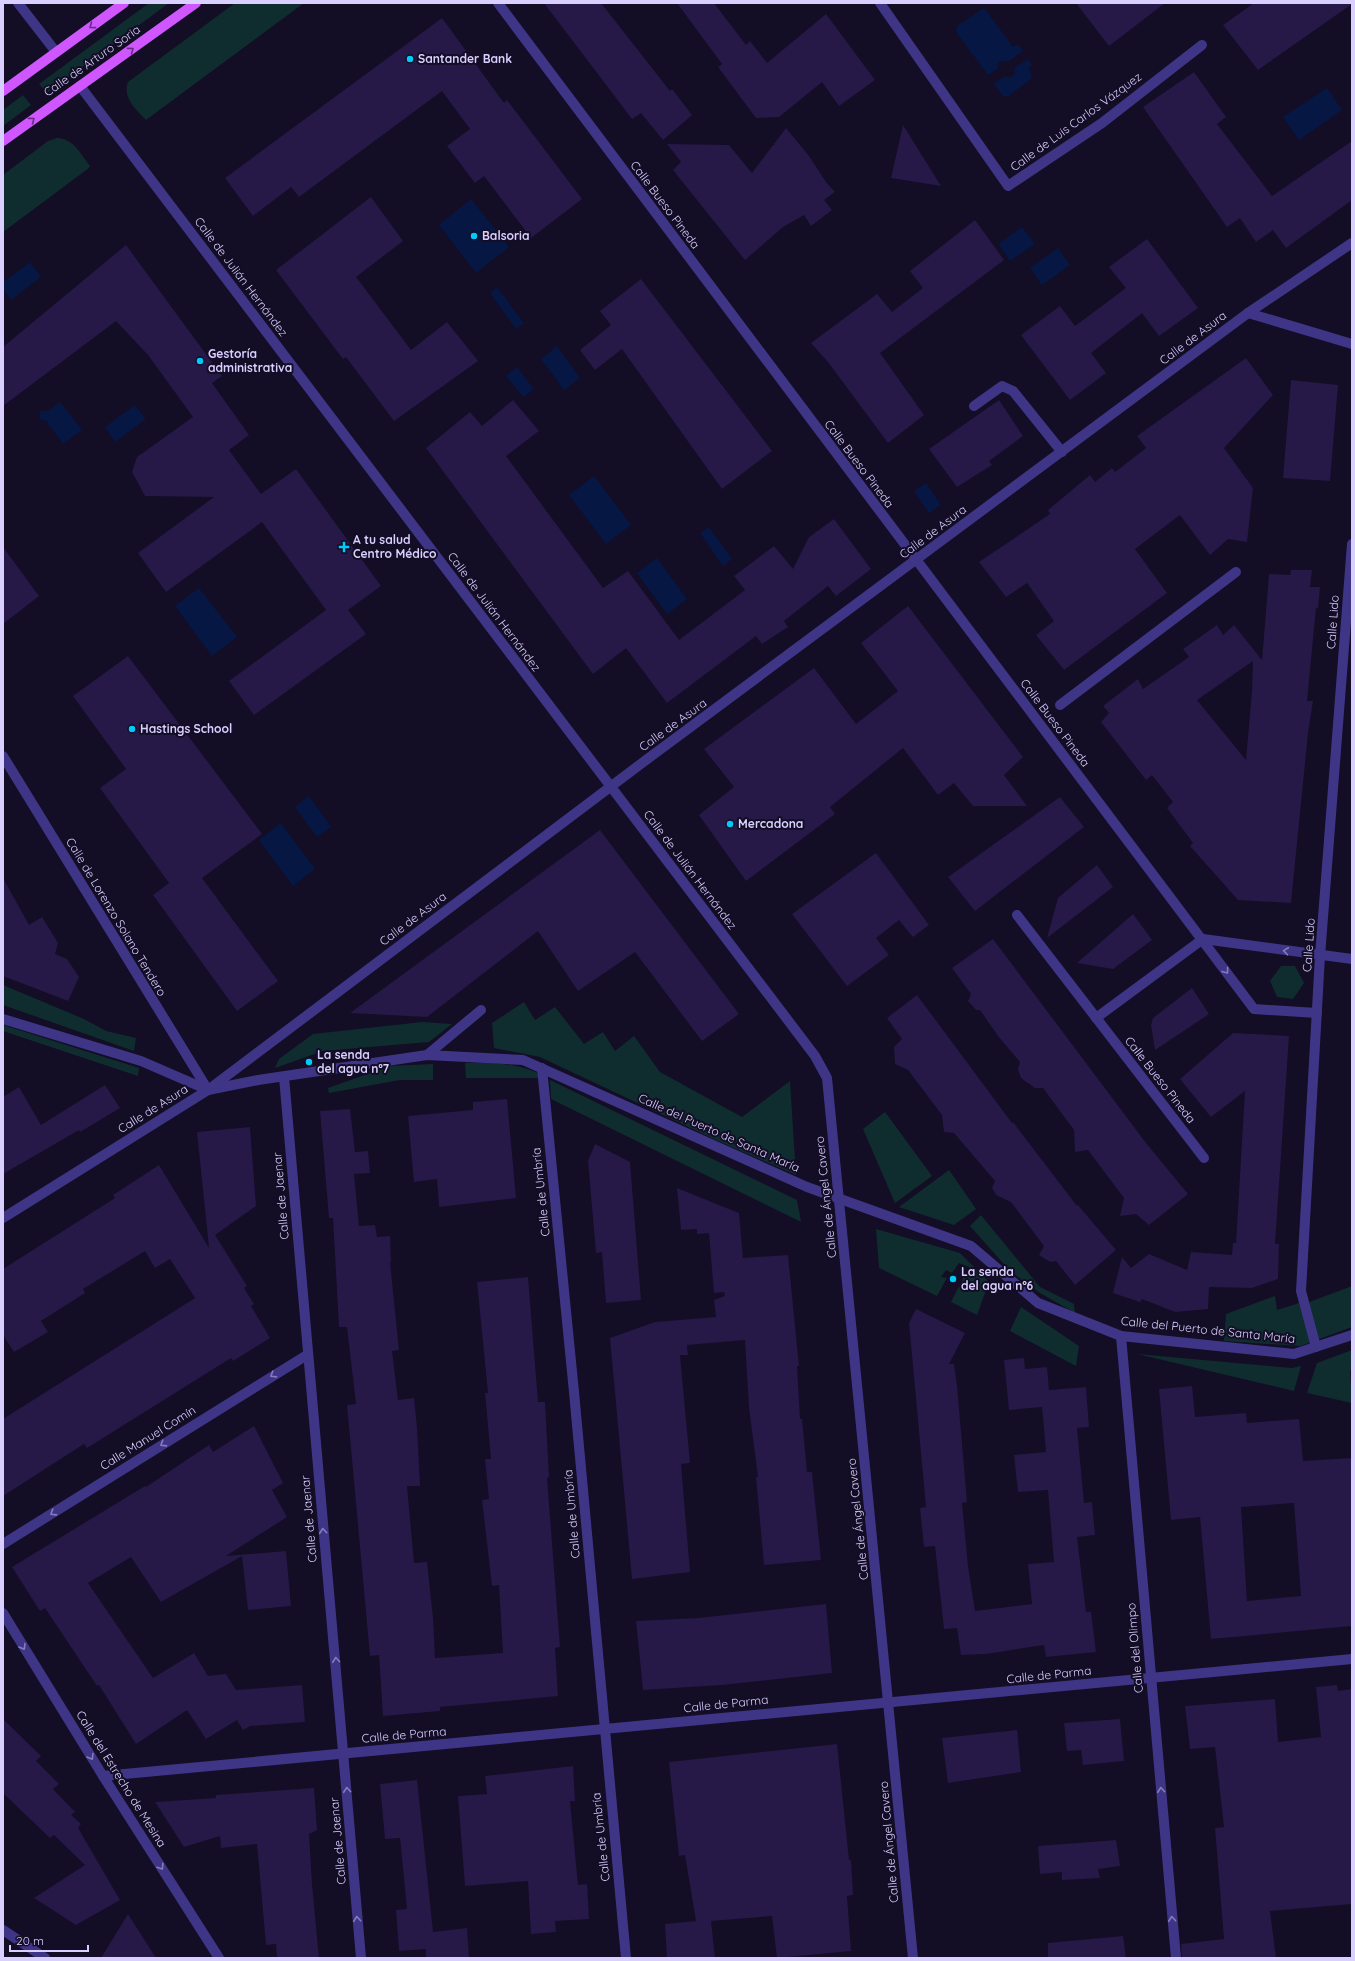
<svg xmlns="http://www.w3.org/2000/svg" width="1355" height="1961" viewBox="0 0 1355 1961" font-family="Quicksand,sans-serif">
<rect width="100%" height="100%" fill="#130d25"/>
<g fill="#0f2d2f">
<polygon points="149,3 169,3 47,93 39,84"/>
<path d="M 235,3 L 304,3 L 146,120 C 136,110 122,97 128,82 Z"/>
<polygon points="23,95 31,105 3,126 3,110"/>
<path d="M 57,138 C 74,139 80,153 90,166 L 89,168 L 3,232 L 3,175 L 48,141 Z"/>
<polygon points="1281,966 1295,966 1304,983 1293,999 1277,997 1270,981"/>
<polygon points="3,985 84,1019 106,1031 136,1038 134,1051 3,1005"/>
<polygon points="524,1002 535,1020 555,1007 584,1044 603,1032 615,1051 634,1036 660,1072 742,1117 790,1081 796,1175 716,1140 540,1057 494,1048 492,1023"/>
<polygon points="422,1022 452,1024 429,1042 323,1051 275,1068 279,1059 313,1034"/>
<polygon points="3,1025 139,1068 138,1076 3,1031"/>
<path d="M 465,1063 C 493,1063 511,1062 538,1073 L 538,1078 L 466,1078 Z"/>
<polygon points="433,1064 433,1080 400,1080 329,1093 328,1088 390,1066"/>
<polygon points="550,1080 797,1200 801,1222 551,1099"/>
<polygon points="885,1112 932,1176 895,1203 863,1129"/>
<polygon points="949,1170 976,1209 954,1225 899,1207"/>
<polygon points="981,1215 1040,1287 1074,1304 1075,1313 1040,1293 1010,1271 970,1226"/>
<polygon points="876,1229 960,1253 989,1282 977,1315 951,1302 969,1267 959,1263 952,1273 946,1270 941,1277 947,1278 937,1296 879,1268"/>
<polygon points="1352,1286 1352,1327 1314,1341 1304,1304"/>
<polygon points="1275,1296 1277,1310 1299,1303 1312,1342 1300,1346 1224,1341 1226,1314"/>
<polygon points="1021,1307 1079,1346 1076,1366 1010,1331"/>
<polygon points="1352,1350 1352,1370 1350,1371 1352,1403 1307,1393 1317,1363"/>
<polygon points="1137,1354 1292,1368 1301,1366 1294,1391"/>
</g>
<g fill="#061744">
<polygon points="982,9 986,10 1013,47 1018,44 1023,51 1009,61 1000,61 997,69 988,75 956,32 957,26"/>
<polygon points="1028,59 1032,65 1028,69 1032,74 1031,79 1009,96 1003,96 994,84 1003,77 1012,77 1015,73 1014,68"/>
<polygon points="1327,88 1342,110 1299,140 1283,117"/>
<polygon points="471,199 509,247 476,273 439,225"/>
<polygon points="1022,227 1035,244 1010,261 998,244"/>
<polygon points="1058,248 1070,265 1042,285 1030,268"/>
<polygon points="30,262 41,277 11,300 3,289 3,282"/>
<polygon points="497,287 524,323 516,329 490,293"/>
<polygon points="557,346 580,378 564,390 541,359"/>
<polygon points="517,367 534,389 523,397 506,376"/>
<polygon points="60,402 82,430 63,444 46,421 41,420 39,417 40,411 48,411"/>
<polygon points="135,405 146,419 115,442 105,427"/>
<polygon points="594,476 631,525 606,544 569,495"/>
<polygon points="926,483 941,505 929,513 914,491"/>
<polygon points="709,527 732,559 723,566 700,533"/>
<polygon points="657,558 687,599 667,614 637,573"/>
<polygon points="199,588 237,637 212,656 175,606"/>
<polygon points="309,796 331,827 317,837 295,807"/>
<polygon points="281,823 315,869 293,886 259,840"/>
</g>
<g fill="#261847" fill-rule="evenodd">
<polygon points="544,3 601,3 670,91 672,89 692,115 663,140 641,113 632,119"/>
<polygon points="677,3 714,3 746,45 750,41 767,63 826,14 875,80 839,106 822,82 779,117 756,118 718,67 722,64"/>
<polygon points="1076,3 1165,3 1109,46"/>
<polygon points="1254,3 1352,3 1352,4 1258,70 1223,25"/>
<polygon points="442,18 504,103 507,100 582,199 531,238 484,176 475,183 447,146 470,129 442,91 299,197 291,187 253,216 225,178"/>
<polygon points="1194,72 1226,117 1217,124 1272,196 1352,141 1352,200 1286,248 1273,230 1256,242 1240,218 1227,227 1143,107"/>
<polygon points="903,125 941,186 891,178"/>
<polygon points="786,128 809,156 826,182 835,192 824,200 832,210 811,226 804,215 783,227 745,260 673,170 681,162 667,144 729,145 752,173 773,145 775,145 774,144"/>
<polygon points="371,197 403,241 356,277 411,350 447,322 478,361 394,421 346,357 343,359 276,270"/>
<polygon points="975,220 1004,260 880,353 924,415 888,443 828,362 811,343 877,294 892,312 923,288 910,271"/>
<polygon points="1147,239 1198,308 1159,336 1142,313 1091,353 1106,373 1070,400 1021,335 1060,306 1075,326 1126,288 1109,267"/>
<polygon points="126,245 222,376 212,383 249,435 229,450 261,494 296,469 381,586 348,610 366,634 254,715 229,681 326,610 262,522 166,592 138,553 214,497 145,496 132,472 137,457 193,417 148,355 116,321 3,406 3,347"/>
<polygon points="641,279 772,451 722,489 622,349 595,370 580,350 611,325 600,311"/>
<polygon points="1246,358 1273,395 1224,448 1253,488 1247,542 1228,539 1210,555 1180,515 1135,549 1167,593 1064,670 1036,635 1054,621 1027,583 1006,597 979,562 1050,514 1048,510 1090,475 1095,482 1112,468 1115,472 1146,448 1137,436"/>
<polygon points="1291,380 1338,385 1330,481 1283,478"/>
<polygon points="513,400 539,431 506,456 603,588 628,571 679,640 745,590 734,576 774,546 793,569 809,537 834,519 871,569 836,596 828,586 784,621 788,627 762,644 756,636 667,703 626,648 593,674 426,448 470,412 482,426"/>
<polygon points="999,400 1023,436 989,461 992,465 957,487 929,449"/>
<polygon points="3,547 39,596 3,624"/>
<path d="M 1291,570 L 1312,570 L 1310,587 L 1320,587 L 1318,608 L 1316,608 L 1307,701 L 1313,701 L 1308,733 L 1291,903 L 1238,900 L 1190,846 L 1193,843 L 1167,808 L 1173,802 L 1152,775 L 1146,780 L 1101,722 L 1109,713 L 1103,706 L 1138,679 L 1143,689 L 1189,657 L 1183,649 L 1217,625 L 1223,635 L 1234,625 L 1262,660 L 1269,574 L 1290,575 ZM 1253,661 L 1252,691 L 1246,760 L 1197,700 Z"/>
<polygon points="908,606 1023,757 1004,775 1027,806 973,806 954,783 938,795 903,748 830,807 835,814 746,881 699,815 734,787 704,749 814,668 856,724 898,691 861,643"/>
<polygon points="128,656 262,834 202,878 278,981 237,1011 153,895 169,883 100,788 126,769 73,696"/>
<polygon points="1060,797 1084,827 975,911 948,877"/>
<polygon points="600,830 739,1014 702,1041 635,952 578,991 538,931 427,1017 350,1013"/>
<polygon points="876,853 929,925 913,937 899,920 876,938 889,955 847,986 792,914"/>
<polygon points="1097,865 1113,887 1047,938 1058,898"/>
<polygon points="3,878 29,925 42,917 58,943 55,954 67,959 79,977 68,1001 3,976"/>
<polygon points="1133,914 1152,940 1113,969 1077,963"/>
<polygon points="993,939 1146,1143 1188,1194 1149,1225 1136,1214 1120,1216 1124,1198 1088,1150 1075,1152 1074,1130 1043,1088 1035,1088 1021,1078 1018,1069 1020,1062 998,1036 980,1010 976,1010 968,1001 971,994 952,968"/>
<polygon points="1192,988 1209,1014 1155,1050 1151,1025 1153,1018"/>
<polygon points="917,995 1012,1123 1013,1122 1077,1206 1077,1204 1116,1250 1075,1285 1056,1261 1050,1262 1039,1255 1044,1246 1011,1202 996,1195 992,1188 995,1181 954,1133 944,1132 942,1115 908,1070 895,1064 894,1047 902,1039 887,1018"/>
<polygon points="1233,1033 1289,1036 1275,1244 1279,1244 1278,1279 1252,1288 1209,1287 1208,1309 1175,1312 1142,1299 1140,1302 1113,1293 1122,1257 1131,1268 1149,1254 1187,1270 1191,1252 1232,1255 1233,1243 1236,1243 1245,1091 1211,1117 1180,1079"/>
<polygon points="105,1085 120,1108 80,1132 79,1130 3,1174 3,1097 19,1087 41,1125"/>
<polygon points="507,1099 516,1198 439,1207 437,1179 414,1182 408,1116 473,1110 473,1102"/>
<polygon points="350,1109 355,1152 368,1151 370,1173 354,1174 359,1226 375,1225 377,1237 390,1236 391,1262 390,1262 399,1350 392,1351 398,1400 414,1398 417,1427 420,1486 407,1486 414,1563 427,1562 433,1618 435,1658 503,1653 499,1585 492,1586 482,1500 489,1499 485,1459 491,1459 485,1393 488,1393 477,1282 528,1277 538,1402 545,1402 549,1477 547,1478 560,1647 555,1648 558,1696 440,1707 440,1711 383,1716 379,1655 370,1656 347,1405 356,1404 347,1327 339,1327 333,1218 329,1218 320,1111"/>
<polygon points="250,1127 256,1206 215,1235 247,1286 244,1288 254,1304 251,1306 270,1338 233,1361 231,1358 87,1448 84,1444 3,1496 3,1419 195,1298 170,1259 155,1268 145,1251 83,1289 85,1293 41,1321 48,1332 14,1352 3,1335 3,1269 115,1198 113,1195 159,1165 209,1248 197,1132"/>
<polygon points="595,1144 630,1162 641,1300 606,1303 602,1252 596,1253 588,1161"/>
<polygon points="677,1188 739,1213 743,1258 788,1255 799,1366 797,1366 800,1419 802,1419 807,1472 812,1472 821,1560 764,1565 756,1477 758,1477 749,1408 745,1340 687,1345 688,1355 680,1355 690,1463 681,1464 690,1572 632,1579 610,1338 655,1322 716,1317 714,1300 725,1296 724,1292 714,1293 709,1233 697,1234 697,1229 681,1230"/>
<polygon points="916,1309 965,1333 949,1364 954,1364 957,1385 967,1502 962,1503 968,1566 975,1611 1032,1604 1028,1564 1054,1562 1048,1490 1018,1492 1014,1455 1046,1452 1042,1407 1009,1410 1004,1360 1024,1358 1025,1369 1047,1367 1049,1390 1086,1387 1089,1427 1077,1428 1084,1503 1092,1502 1095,1535 1077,1537 1086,1612 1091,1612 1096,1652 1046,1657 1044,1645 986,1654 961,1655 957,1628 944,1629 935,1546 924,1547 920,1508 926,1507 909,1323"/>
<path d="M 1192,1386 L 1195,1417 L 1246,1413 L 1247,1423 L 1299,1419 L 1303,1461 L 1352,1458 L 1352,1626 L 1211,1639 L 1200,1517 L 1171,1520 L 1159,1389 ZM 1294,1503 L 1301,1596 L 1247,1601 L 1241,1507 Z"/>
<polygon points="254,1426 283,1483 272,1490 287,1517 226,1556 286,1551 291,1606 248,1610 242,1556 161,1602 131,1557 88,1583 153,1678 194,1653 208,1676 226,1674 236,1690 302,1685 305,1722 250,1726 243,1730 237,1720 206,1739 187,1710 136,1744 99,1685 97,1686 45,1608 40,1611 12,1567 145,1486 146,1487 209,1445 213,1452"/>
<polygon points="826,1604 832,1673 722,1685 643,1690 636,1621 698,1618"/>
<polygon points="1337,1685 1338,1691 1352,1689 1352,1904 1270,1911 1276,1958 1182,1958 1181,1944 1224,1939 1215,1828 1224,1827 1215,1747 1190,1749 1185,1706 1275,1699 1278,1742 1321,1737 1316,1687"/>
<polygon points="3,1719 41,1756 36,1761 59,1784 53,1789 75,1812 71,1815 81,1824 78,1828 120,1900 76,1925 34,1898 85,1865 54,1835 50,1838 3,1793"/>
<polygon points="1120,1719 1124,1761 1083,1765 1081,1750 1067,1751 1064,1723"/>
<polygon points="1017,1730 1021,1772 948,1783 942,1738"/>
<polygon points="837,1744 849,1860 851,1860 853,1895 847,1896 851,1951 777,1958 772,1916 711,1921 715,1958 667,1958 665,1924 696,1921 685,1855 679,1856 669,1762"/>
<polygon points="573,1766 575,1801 570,1801 578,1885 587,1884 589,1919 555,1921 556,1932 531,1934 528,1881 465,1886 458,1796 487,1794 485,1776"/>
<polygon points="417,1780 433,1932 467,1928 469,1958 426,1958 426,1949 399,1951 396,1910 407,1909 400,1838 385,1839 380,1784"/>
<polygon points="314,1788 317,1830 309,1834 312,1884 319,1958 277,1958 276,1944 266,1945 257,1844 221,1848 220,1836 184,1847 155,1802 216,1798 216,1795"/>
<polygon points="1116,1840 1120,1866 1098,1869 1100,1878 1062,1880 1062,1872 1040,1874 1038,1846"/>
<polygon points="128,1914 156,1958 101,1958"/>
<polygon points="1123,1936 1126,1958 1048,1958 1048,1943"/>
</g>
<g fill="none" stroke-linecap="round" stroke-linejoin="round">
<g stroke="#3f3587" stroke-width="10">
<polyline points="18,3 56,52"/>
<polyline points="498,3 1254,1009 1317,1013"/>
<polyline points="880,3 1008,186 1102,123 1202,45"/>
<polyline points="80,86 815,1056 827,1078 913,1958"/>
<polyline points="1248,313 1352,344"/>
<polyline points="974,406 1002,386 1013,391 1062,452"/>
<polyline points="1060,705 1236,572"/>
<polyline points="3,756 208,1090"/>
<polyline points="1017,915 1204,1158"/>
<polyline points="1096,1018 1203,939 1352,959"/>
<polyline points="3,1019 141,1061 208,1090 258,1080 427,1055 523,1060 807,1187 971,1246 1038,1303 1121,1336 1294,1354 1352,1335"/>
<polyline points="427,1055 481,1010"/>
<polyline points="542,1068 574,1392 626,1958"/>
<path d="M 284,1077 C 308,1371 337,1664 361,1958"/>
<polyline points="3,1218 208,1090 642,763 1248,313 1352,243"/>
<polyline points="1121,1336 1176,1958"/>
<polyline points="1316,1347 1301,1291 1320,956 1352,544"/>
<polyline points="3,1544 307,1355"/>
<polyline points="3,1613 103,1776 219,1958"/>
<polyline points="103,1776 1352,1659"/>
<polyline points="3,1930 45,1958"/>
</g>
<g stroke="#d057ff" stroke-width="10">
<polyline points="3,91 124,3"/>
<polyline points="3,141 196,3"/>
</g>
</g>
<defs><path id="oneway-chevron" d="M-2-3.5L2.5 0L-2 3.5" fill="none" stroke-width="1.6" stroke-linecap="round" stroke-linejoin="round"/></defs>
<g stroke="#682e87">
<use href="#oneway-chevron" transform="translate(92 26) rotate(144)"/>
<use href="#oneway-chevron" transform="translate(131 50) rotate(-36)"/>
<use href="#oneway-chevron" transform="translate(32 120) rotate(-37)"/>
</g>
<g stroke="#857bbd">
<use href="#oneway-chevron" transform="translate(1286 951) rotate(-172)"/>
<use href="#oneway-chevron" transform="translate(1226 971) rotate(54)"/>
<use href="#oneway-chevron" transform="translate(273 1375) rotate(148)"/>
<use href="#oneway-chevron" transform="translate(163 1444) rotate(148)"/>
<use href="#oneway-chevron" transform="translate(53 1513) rotate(148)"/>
<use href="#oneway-chevron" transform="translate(323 1531) rotate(-95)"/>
<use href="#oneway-chevron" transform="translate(23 1647) rotate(59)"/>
<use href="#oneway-chevron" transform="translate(336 1660) rotate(-95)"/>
<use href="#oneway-chevron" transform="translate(91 1757) rotate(59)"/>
<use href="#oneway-chevron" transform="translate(347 1790) rotate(-95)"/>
<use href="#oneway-chevron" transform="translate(1161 1790) rotate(-95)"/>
<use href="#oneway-chevron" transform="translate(161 1867) rotate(57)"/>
<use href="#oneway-chevron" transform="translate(357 1919) rotate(-95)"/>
<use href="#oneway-chevron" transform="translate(1172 1919) rotate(-95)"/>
</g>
<g fill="#00cbfb" stroke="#130d25" stroke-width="1.5">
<circle cx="410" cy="59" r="4"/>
<circle cx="474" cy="236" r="4"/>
<circle cx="200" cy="361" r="4"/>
<path d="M342 541h4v4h4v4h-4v4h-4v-4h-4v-4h4z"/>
<circle cx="132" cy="729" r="4"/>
<circle cx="730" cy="824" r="4"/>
<circle cx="309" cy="1062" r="4"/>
<circle cx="953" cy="1279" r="4"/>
</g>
<g text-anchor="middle" stroke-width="4" stroke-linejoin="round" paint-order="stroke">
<g font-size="12" font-weight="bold" fill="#dad0ff" stroke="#130d25" text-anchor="start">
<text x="418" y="63">Santander Bank</text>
<text x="482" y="240">Balsoria</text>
<text x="208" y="358">Gestoría<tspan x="208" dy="14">administrativa</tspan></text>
<text x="353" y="544">A tu salud<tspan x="353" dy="14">Centro Médico</tspan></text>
<text x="140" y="733">Hastings School</text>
<text x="738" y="828">Mercadona</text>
<text x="317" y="1059">La senda<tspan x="317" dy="14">del agua nº7</tspan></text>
<text x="961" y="1276">La senda<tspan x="961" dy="14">del agua nº6</tspan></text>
</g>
<g font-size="12" fill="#dad0ff" stroke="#130d25">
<text transform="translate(92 61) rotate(-35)" y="4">Calle de Arturo Soria</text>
<text transform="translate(1076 122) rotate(-36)" y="4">Calle de Luis Carlos Vázquez</text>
<text transform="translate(665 205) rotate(53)" y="4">Calle Bueso Pineda</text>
<text transform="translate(241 277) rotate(53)" y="4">Calle de Julián Hernández</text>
<text transform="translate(1193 338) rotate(-37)" y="4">Calle de Asura</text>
<text transform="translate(859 464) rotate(53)" y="4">Calle Bueso Pineda</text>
<text transform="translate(933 532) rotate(-37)" y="4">Calle de Asura</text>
<text transform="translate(494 612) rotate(53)" y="4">Calle de Julián Hernández</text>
<text transform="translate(1333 622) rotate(-86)" y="4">Calle Lido</text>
<text transform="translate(1055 723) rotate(53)" y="4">Calle Bueso Pineda</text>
<text transform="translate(673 725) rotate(-36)" y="4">Calle de Asura</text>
<text transform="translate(690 870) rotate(53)" y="4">Calle de Julián Hernández</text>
<text transform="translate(116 917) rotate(59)" y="4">Calle de Lorenzo Solano Tendero</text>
<text transform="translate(413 919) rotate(-37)" y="4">Calle de Asura</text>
<text transform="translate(1309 945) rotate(-86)" y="4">Calle Lido</text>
<text transform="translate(1160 1080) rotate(52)" y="4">Calle Bueso Pineda</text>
<text transform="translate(153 1109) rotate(-32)" y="4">Calle de Asura</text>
<text transform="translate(719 1133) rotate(24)" y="4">Calle del Puerto de Santa María</text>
<text transform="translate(541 1192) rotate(-96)" y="4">Calle de Umbría</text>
<text transform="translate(281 1196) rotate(-95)" y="4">Calle de Jaenar</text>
<text transform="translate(826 1197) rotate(-96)" y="4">Calle de Ángel Cavero</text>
<text transform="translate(1208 1330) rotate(6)" y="4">Calle del Puerto de Santa María</text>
<text transform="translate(148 1438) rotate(-32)" y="4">Calle Manuel Comín</text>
<text transform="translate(572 1514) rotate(-95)" y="4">Calle de Umbría</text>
<text transform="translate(309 1519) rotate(-95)" y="4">Calle de Jaenar</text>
<text transform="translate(858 1519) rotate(-96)" y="4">Calle de Ángel Cavero</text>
<text transform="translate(1135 1648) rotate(-95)" y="4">Calle del Olimpo</text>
<text transform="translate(1049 1675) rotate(-6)" y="4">Calle de Parma</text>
<text transform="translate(726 1704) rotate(-6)" y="4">Calle de Parma</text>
<text transform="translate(404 1735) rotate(-5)" y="4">Calle de Parma</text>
<text transform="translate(121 1779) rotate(58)" y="4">Calle del Estrecho de Mesina</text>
<text transform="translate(601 1837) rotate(-96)" y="4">Calle de Umbría</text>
<text transform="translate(338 1841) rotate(-95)" y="4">Calle de Jaenar</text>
<text transform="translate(889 1842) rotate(-95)" y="4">Calle de Ángel Cavero</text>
</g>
</g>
<rect width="1355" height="1961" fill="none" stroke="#dad0ff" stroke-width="8"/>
<path d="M10 1945v6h78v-6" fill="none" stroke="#dad0ff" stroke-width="2"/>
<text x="16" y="1945" font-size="12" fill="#dad0ff" stroke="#130d25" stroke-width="3" paint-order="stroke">20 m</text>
</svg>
